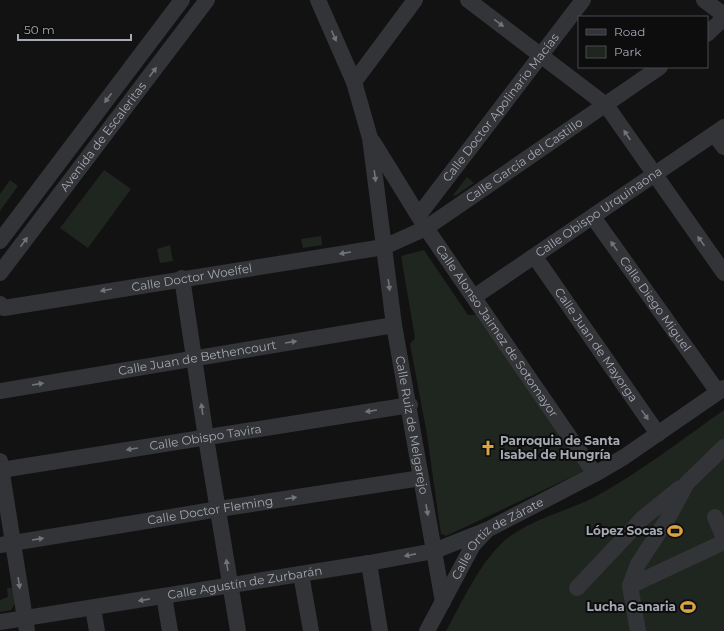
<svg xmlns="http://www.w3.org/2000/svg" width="724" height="631" viewBox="0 0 724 631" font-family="Montserrat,sans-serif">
<rect width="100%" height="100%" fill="#121213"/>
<g fill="#1f251f">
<polygon points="104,170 131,189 88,248 60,228"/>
<polygon points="467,177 474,183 455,196 453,195"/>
<polygon points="10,180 18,186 0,211 0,194"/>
<polygon points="321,236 322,245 303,248 301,239"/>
<polygon points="170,245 173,261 160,263 157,249"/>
<polygon points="424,250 468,315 476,315 583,470 582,472 446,536 441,534 427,435 410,344 415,338 401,256"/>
<path d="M 724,410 L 724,631 L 446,631 C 462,602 479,564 503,542 C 524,522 566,511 593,498 C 639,473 681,440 724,410 Z"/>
<polygon points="7,588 13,588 16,602 11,610 0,612 0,600 8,597"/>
</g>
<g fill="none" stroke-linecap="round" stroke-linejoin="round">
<g stroke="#333438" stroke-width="16">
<path id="s1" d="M 318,0 L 354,82 L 370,138 L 394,325 L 443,602"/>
<polyline points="468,0 606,105 724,273"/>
<polyline points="704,0 724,15"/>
<polyline points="707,34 724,18"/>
<polyline points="354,82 415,0"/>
<polyline points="714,134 724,147"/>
<path id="s2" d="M 373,142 L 426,228 L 595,474"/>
<path id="s3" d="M 419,215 L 583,0"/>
<path id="s4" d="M 593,217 L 718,392"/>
<polyline points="0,241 182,0"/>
<path id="s5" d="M 535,257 L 658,434"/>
<path id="s6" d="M 0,273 L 207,0"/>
<polyline points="182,278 206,438 238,631"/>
<path id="s7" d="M 474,297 L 724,127"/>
<path id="s8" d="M 0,304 L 4,308 L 384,247 L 426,228 L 660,67"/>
<path id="s9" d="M 0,391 L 394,325"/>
<polyline points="724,447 687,483 667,520 638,564 630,586 724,542"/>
<polyline points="0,461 27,631"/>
<path id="s10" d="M 1,470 L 410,405"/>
<polyline points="715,517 724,538"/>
<path id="s11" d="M 0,545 L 219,509 L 421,478"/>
<polyline points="369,563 380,631"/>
<polyline points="301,574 311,631"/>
<polyline points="630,586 638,631"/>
<polyline points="577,588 643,518 680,488"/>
<polyline points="164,596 170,631"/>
<polyline points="93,608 97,631"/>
<path id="s12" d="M 0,622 L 369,563 L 434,551 L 487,530"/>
<path id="s13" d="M 427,631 L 473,545 L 487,530 L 595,474 L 624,457 L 724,388"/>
</g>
</g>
<defs><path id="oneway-solid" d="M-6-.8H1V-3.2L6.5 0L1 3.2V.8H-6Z"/></defs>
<g fill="#72747b">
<use href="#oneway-solid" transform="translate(499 23) rotate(37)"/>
<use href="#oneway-solid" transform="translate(334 36) rotate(66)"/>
<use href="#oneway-solid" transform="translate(153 72) rotate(-53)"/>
<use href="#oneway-solid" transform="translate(108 98) rotate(127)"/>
<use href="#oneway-solid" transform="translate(627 135) rotate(-124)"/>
<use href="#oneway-solid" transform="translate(375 176) rotate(82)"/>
<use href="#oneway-solid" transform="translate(701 241) rotate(-126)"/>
<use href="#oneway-solid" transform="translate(24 242) rotate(-53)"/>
<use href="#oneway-solid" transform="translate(614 246) rotate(-125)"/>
<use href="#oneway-solid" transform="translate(345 253) rotate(171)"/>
<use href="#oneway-solid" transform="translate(389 285) rotate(82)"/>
<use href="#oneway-solid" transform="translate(106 290) rotate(170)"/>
<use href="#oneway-solid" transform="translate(291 342) rotate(-9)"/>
<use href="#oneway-solid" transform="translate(38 384) rotate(-9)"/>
<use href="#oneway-solid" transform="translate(202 409) rotate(-98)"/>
<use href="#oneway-solid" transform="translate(371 411) rotate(171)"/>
<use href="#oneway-solid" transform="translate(645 415) rotate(55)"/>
<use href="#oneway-solid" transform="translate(132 449) rotate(171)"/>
<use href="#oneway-solid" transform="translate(291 498) rotate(-9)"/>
<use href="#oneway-solid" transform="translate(427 510) rotate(80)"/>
<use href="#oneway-solid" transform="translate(38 539) rotate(-9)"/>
<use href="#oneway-solid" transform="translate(410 555) rotate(169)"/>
<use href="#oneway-solid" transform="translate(227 565) rotate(-98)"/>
<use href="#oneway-solid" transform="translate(19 583) rotate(81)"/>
<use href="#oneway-solid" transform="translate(144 600) rotate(171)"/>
</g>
<defs>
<symbol id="church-bare" viewBox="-9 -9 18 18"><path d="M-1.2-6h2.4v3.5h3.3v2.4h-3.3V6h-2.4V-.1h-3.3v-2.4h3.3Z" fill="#dba442" stroke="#0d0d0e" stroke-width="2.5" paint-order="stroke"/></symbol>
<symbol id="stadium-bare" viewBox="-9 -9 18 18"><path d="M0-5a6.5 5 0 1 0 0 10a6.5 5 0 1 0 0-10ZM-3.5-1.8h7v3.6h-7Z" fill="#dba442" stroke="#0d0d0e" stroke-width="2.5" paint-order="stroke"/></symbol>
</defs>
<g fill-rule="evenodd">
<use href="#church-bare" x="477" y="437" width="22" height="22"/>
<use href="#stadium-bare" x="664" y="520" width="22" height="22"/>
<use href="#stadium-bare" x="677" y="596" width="22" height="22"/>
</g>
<g text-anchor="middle" stroke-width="4" stroke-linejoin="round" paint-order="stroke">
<g font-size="12" fill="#a5a9b2" stroke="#0d0d0e">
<text dy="4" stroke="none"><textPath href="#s3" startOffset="135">Calle Doctor Apolinario Macías</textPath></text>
<text dy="4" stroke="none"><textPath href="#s6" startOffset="171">Avenida de Escaleritas</textPath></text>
<text dy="4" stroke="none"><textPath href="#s8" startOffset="556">Calle García del Castillo</textPath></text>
<text dy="4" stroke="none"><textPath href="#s7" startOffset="151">Calle Obispo Urquinaona</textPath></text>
<text dy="4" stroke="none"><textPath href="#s8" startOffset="196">Calle Doctor Woelfel</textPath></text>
<text dy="4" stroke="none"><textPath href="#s4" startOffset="107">Calle Diego Miguel</textPath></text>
<text dy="4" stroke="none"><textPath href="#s2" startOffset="226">Calle Alonso Jaimez de Sotomayor</textPath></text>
<text dy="4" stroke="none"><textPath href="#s5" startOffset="107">Calle Juan de Mayorga</textPath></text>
<text dy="4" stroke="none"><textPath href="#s9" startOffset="200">Calle Juan de Bethencourt</textPath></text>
<text dy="4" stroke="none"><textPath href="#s1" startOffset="438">Calle Ruiz de Melgarejo</textPath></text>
<text dy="4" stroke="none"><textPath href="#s10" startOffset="207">Calle Obispo Tavira</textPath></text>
<text dy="4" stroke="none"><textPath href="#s11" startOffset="213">Calle Doctor Fleming</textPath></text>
<text dy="4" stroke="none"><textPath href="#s13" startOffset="120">Calle Ortiz de Zárate</textPath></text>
<text dy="4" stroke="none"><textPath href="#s12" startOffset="248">Calle Agustín de Zurbarán</textPath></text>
</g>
<g font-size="12" font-weight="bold" fill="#a5a9b2" stroke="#0d0d0e" text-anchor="end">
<text x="500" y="445" text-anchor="start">Parroquia de Santa<tspan x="500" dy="14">Isabel de Hungría</tspan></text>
<text x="663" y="535">López Socas</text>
<text x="676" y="611">Lucha Canaria</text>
</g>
</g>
<rect x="578" y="16" width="130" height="52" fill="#0d0d0e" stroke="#4a4b50"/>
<rect x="586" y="29" width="20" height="6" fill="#333438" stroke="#4a4b50"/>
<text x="614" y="36" font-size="12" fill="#a5a9b2">Road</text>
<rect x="586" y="46" width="20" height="12" fill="#1f251f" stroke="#4a4b50"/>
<text x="614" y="56" font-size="12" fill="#a5a9b2">Park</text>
<path d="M18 34v6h113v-6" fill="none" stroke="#a5a9b2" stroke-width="2"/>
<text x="24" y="34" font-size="12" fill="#a5a9b2" stroke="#0d0d0e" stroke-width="3" paint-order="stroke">50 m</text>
</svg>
